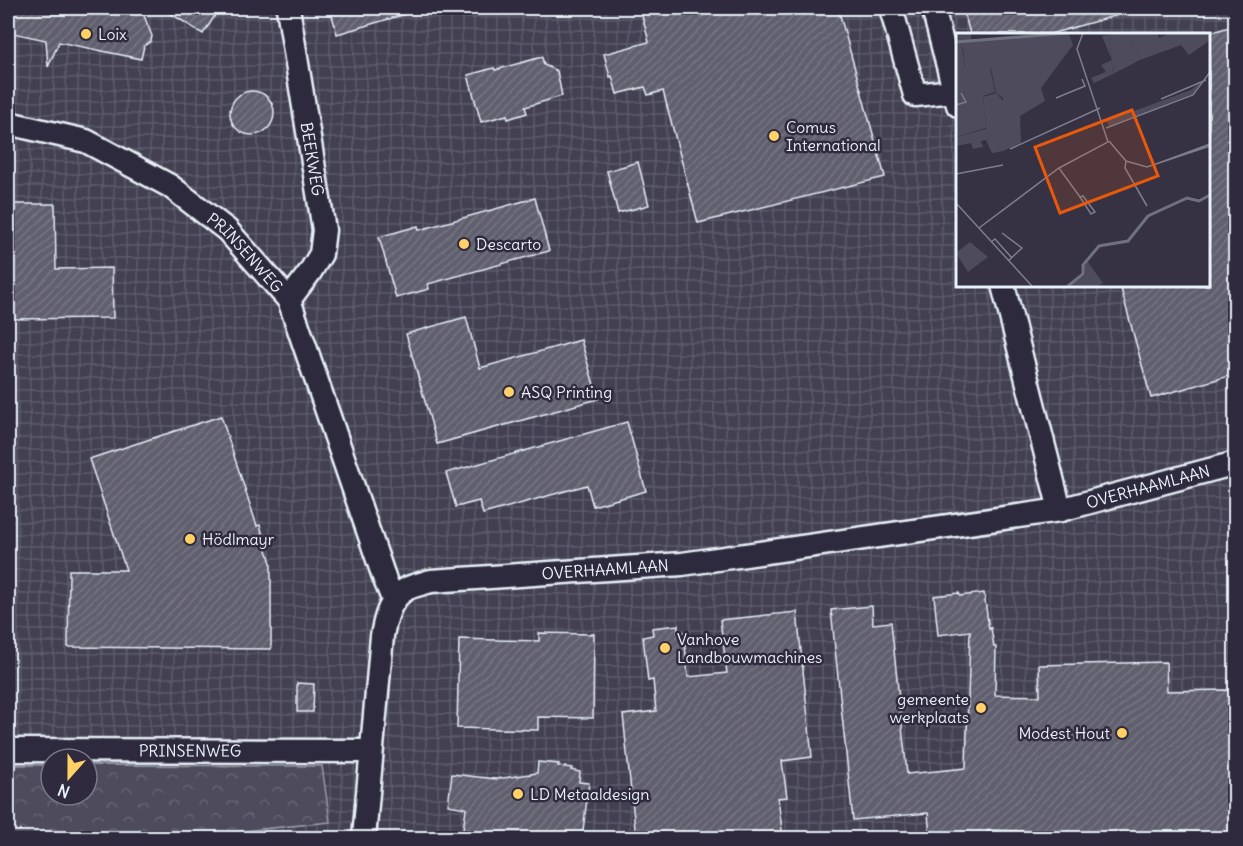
<svg xmlns="http://www.w3.org/2000/svg" width="1243" height="846" viewBox="0 0 1243 846" font-family="Delius,sans-serif">
<defs>
<pattern id="industrial-grid" width="8" height="8" patternUnits="userSpaceOnUse" patternTransform="scale(1.5)"><rect width="8" height="8" fill="#433f51"/><path d="M0 4h8M4 0v8" fill="none" stroke="#5e5b6b"/></pattern>
<pattern id="forest-crowns" width="20" height="18" patternUnits="userSpaceOnUse" patternTransform="scale(1.5)"><rect width="20" height="18" fill="#4d4b5c"/><path d="M2 6a3 3 0 1 1 6 0M12 15a3 3 0 1 1 6 0" fill="none" stroke="#676574"/></pattern>
<pattern id="building-hatch" width="6" height="6" patternUnits="userSpaceOnUse" patternTransform="scale(1.5)"><rect width="6" height="6" fill="#605e6e"/><path d="M-1 1l2-2M0 6l6-6M5 7l2-2" fill="none" stroke="#777683"/></pattern>
</defs>
<rect width="100%" height="100%" fill="#363244"/>
<filter id="ink" filterUnits="userSpaceOnUse"><feTurbulence type="fractalNoise" baseFrequency=".0167" numOctaves="2"/><feDisplacementMap in="SourceGraphic" scale="12" xChannelSelector="R" yChannelSelector="G"/><feConvolveMatrix kernelMatrix="1 2 1 2 8 2 1 2 1" color-interpolation-filters="sRGB"/></filter>
<g filter="url(#ink)">
<path fill="url(#industrial-grid)" fill-rule="evenodd" d="M 8,8 L 1235,8 L 1235,838 L 8,838 ZM 958,34 L 1208,34 L 1208,285 L 958,285 ZM 51,759 L 87,759 L 87,795 L 51,795 Z"/>
<polygon fill="url(#forest-crowns)" stroke="#9a9eaa" stroke-width="1.5" points="8,765 51,765 51,795 87,795 87,765 322,766 330,822 176,838 8,838"/>
<g fill="url(#building-hatch)" stroke="#e8f1f8" stroke-width="1.5">
<polygon points="8,8 141,8 152,36 151,41 144,46 141,59 59,42 48,67 46,40 8,32"/>
<polygon points="162,8 220,8 203,34"/>
<polygon points="330,8 413,8 413,12 337,34"/>
<polygon points="640,8 838,8 885,177 698,223 663,91 648,95 645,87 617,94 612,76 610,77 604,54 649,42"/>
<polygon points="963,8 1128,8 1129,12 1050,34 970,34"/>
<polygon points="1236,25 1236,374 1151,398 1120,285 1209,285 1209,33"/>
<polygon points="542,57 544,65 557,71 562,96 525,107 527,113 508,119 507,115 481,122 468,75 494,68 495,70"/>
<circle cx="252" cy="113" r="22"/>
<polygon points="638,162 649,205 618,213 607,171"/>
<polygon points="535,198 549,251 428,284 429,289 396,298 379,237 418,226 419,230"/>
<polygon points="8,204 55,204 56,269 112,268 113,318 8,319"/>
<polygon points="466,317 480,368 581,340 598,399 437,444 406,334"/>
<polygon points="221,416 257,526 260,525 271,563 271,649 68,647 69,570 126,570 89,459"/>
<polygon points="627,422 646,491 593,506 587,485 483,514 479,501 456,507 446,473"/>
<polygon points="959,593 960,596 984,593 989,629 991,628 994,647 996,647 995,695 1040,696 1039,665 1166,662 1167,691 1229,690 1232,838 1122,838 1122,834 988,830 989,838 930,838 928,813 853,820 831,610 872,606 873,624 891,622 907,774 966,768 970,631 938,635 934,596"/>
<polygon points="797,612 812,757 782,761 787,797 778,798 783,838 636,838 623,715 656,711 653,680 648,681 643,637 653,635 652,628 678,625 678,633 684,632 688,677 727,673 720,620"/>
<polygon points="539,633 594,634 593,718 538,717 538,730 457,728 459,639 539,641"/>
<polygon points="297,683 314,684 313,712 297,712"/>
<polygon points="538,762 559,764 558,766 572,768 571,770 580,772 579,782 589,783 582,838 462,838 466,808 448,805 452,774 496,779 537,773"/>
</g>
<g fill="none" stroke-linecap="round" stroke-linejoin="round">
<defs>
<g id="minor">
<path id="s1" d="M 288,8 L 324,230 L 321,254 L 310,272 L 289,300"/>
<polyline points="891,8 915,95 954,91"/>
<polyline points="933,8 958,105"/>
<path id="s2" d="M 8,123 L 86,141 L 170,186 L 227,230 L 289,300 L 385,580 L 394,601"/>
<polyline points="1003,285 1060,510"/>
<path id="s3" d="M 8,750 L 371,751"/>
<path id="s4" d="M 364,838 L 382,636 C 385,619 390,597 408,588 C 415,585 424,583 431,581 L 682,564 L 1060,510 L 1236,463"/>
</g>
</defs>
<use href="#minor" stroke="#e8f1f8" stroke-width="27"/>
<use href="#minor" stroke="#2f2a3d" stroke-width="22"/>
</g>
</g>
<g fill="#ffd166" stroke="#2f2a3d" stroke-width="2">
<circle cx="86" cy="34" r="6"/>
<circle cx="774" cy="136" r="6"/>
<circle cx="464" cy="244" r="6"/>
<circle cx="509" cy="392" r="6"/>
<circle cx="190" cy="539" r="6"/>
<circle cx="665" cy="648" r="6"/>
<circle cx="981" cy="708" r="6"/>
<circle cx="1122" cy="733" r="6"/>
<circle cx="518" cy="794" r="6"/>
</g>
<g text-anchor="middle" stroke-width="5" stroke-linejoin="round" paint-order="stroke">
<g font-size="16" fill="#e8f1f8" stroke="#2f2a3d" text-anchor="start">
<text x="98" y="40">Loix</text>
<text x="786" y="133">Comus<tspan x="786" dy="18">International</tspan></text>
<text x="476" y="250">Descarto</text>
<text x="521" y="398">ASQ Printing</text>
<text x="202" y="545">Hödlmayr</text>
<text x="677" y="645">Vanhove<tspan x="677" dy="18">Landbouwmachines</tspan></text>
<text x="969" y="705" text-anchor="end">gemeente<tspan x="969" dy="18">werkplaats</tspan></text>
<text x="1110" y="739" text-anchor="end">Modest Hout</text>
<text x="530" y="800">LD Metaaldesign</text>
</g>
<g font-size="16" fill="#e8f1f8" stroke="#2f2a3d">
<text dy="6" stroke="none"><textPath href="#s1" startOffset="153">BEEKWEG</textPath></text>
<text dy="6" stroke="none"><textPath href="#s2" startOffset="276">PRINSENWEG</textPath></text>
<text dy="6" stroke="none"><textPath href="#s4" startOffset="1008">OVERHAAMLAAN</textPath></text>
<text dy="6" stroke="none"><textPath href="#s4" startOffset="458">OVERHAAMLAAN</textPath></text>
<text dy="6" stroke="none"><textPath href="#s3" startOffset="182">PRINSENWEG</textPath></text>
</g>
</g>
<g transform="translate(956 33)">
<rect width="254" height="254" fill="#363244"/>
<path d="M 172,0 L 201,0 L 203,5 L 214,0 L 253,0 L 253,8 L 233,22 L 225,12 L 184,27 ZM 153,2 L 157,41 L 138,50 L 135,45 L 150,39 L 145,32 L 156,27 L 146,3 ZM 40,60 L 47,68 L 47,118 L 36,120 L 30,107 L 25,108 L 27,114 L 17,116 L 15,110 L 0,113 L 0,104 L 30,96 L 27,64 Z" fill="#4d4b5c"/>
<path d="M 0,0 L 15,0 L 15,8 L 113,1 L 117,12 L 85,55 L 89,68 L 64,83 L 65,110 L 47,118 L 47,65 L 40,60 L 35,35 L 9,38 L 7,14 L 0,15 ZM 172,0 L 184,27 L 157,41 L 153,2 ZM 246,48 L 237,61 L 153,93 L 151,88 L 235,57 ZM 14,209 L 32,224 L 12,239 L 0,220 ZM 132,229 L 147,250 L 142,253 L 114,253 L 129,242 L 127,233 Z" fill="#4d4b5c"/>
<path d="M 0,13 L 6,13 L 9,37 L 34,34 L 39,59 L 27,63 L 30,95 L 0,104 Z" fill="#4d4b5c"/>
<path fill="none" stroke="#70717f" stroke-width="3" d="M 0,9 L 111,0M 112,253 L 127,241 L 127,232 L 143,213 L 172,208 L 192,183 L 231,165 L 243,168 L 254,162"/>
<path fill="none" stroke="#7d7e8c" stroke-width="1.5" d="M 132,0 L 156,0M 100,65 L 129,53 L 126,46M 205,66 L 250,47M 0,72 L 10,69 L 5,60M 150,95 L 237,62 L 254,39M 153,108 L 170,128 L 191,134 L 254,113M 54,116 L 144,75M 170,128 L 169,135 L 191,173M 200,131 L 254,111M 103,135 L 124,164 L 135,181 L 139,179 L 127,163 L 124,164M 0,141 L 47,132M 0,170 L 76,253M 23,195 L 103,135 L 152,109 L 121,16 L 127,0M 46,200 L 66,215 L 52,228M 35,209 L 39,206 L 56,225"/>
<path fill="#e8590c" fill-opacity="0.15" stroke="#e8590c" stroke-width="3" d="M 176,77 L 202,143 L 104,180 L 79,114 Z"/>
<rect width="254" height="254" fill="none" stroke="#e8f1f8" stroke-width="3"/>
</g>
<rect width="1243" height="846" fill="none" stroke="#2f2a3d" stroke-width="30"/>
<rect x="15" y="15" width="1213" height="816" fill="none" stroke="#e8f1f8" stroke-width="2" filter="url(#ink)"/>
<g transform="translate(69 777) rotate(201)"><circle r="28" fill="#2f2a3d" stroke="#797a88" stroke-width="1.5"/>
<path d="M0-4.5L10 22L0 15L-10 22Z" fill="#ffd166"/>
<text y="-9" font-size="16" font-weight="bold" text-anchor="middle" fill="#e8f1f8">N</text>
</g>
</svg>
